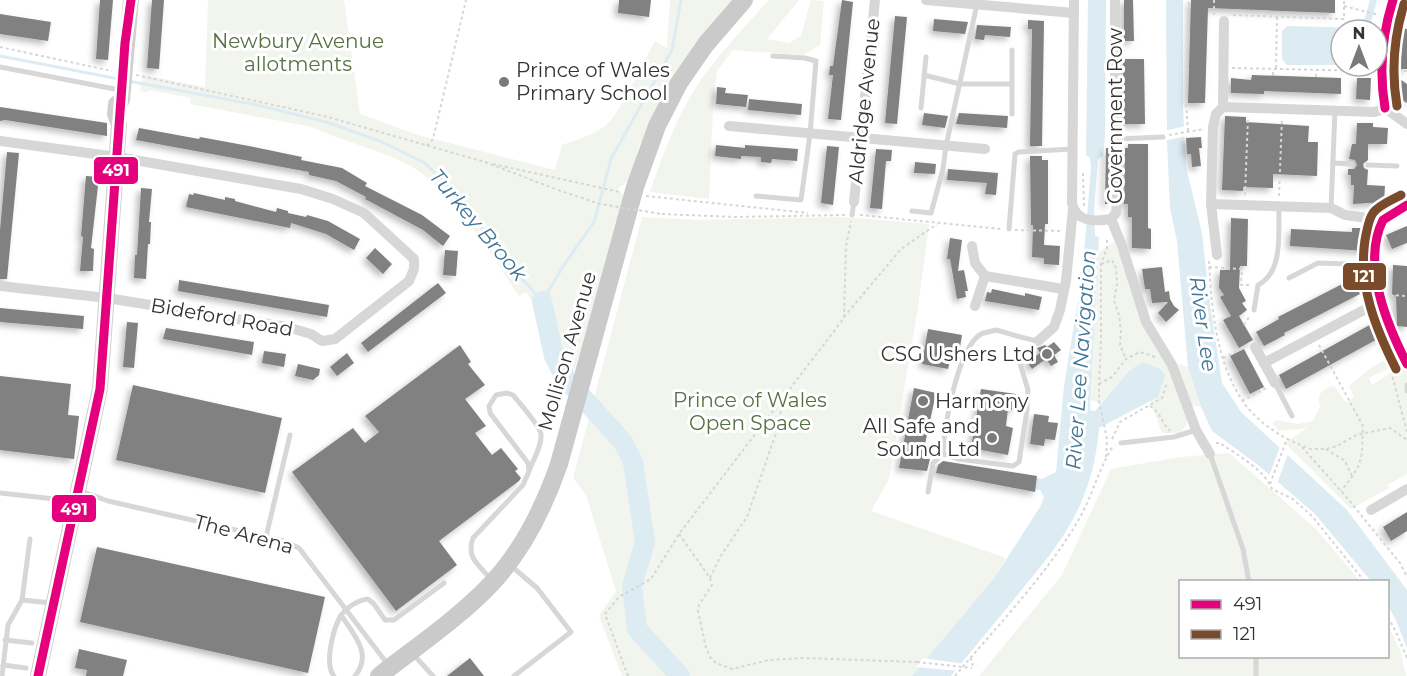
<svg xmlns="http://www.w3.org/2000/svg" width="1407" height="676" viewBox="0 0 1407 676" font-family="Montserrat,sans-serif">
<defs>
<filter id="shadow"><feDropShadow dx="-3.5" dy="3.5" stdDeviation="3" flood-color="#0004"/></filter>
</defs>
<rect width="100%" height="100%" fill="#fff"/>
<g fill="#f1f5ed">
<path d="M 208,0 L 344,0 L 360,114 L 418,135 L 555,170 L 562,145 C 576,140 593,135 605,126 C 619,116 645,59 655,41 L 667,48 L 670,0 L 734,0 L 668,92 L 638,148 L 633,176 L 617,190 L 628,198 L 568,391 L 558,378 L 549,357 L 539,312 L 526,292 L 519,296 C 491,255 448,183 403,162 C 374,148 341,141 312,127 L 190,104 L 190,98 L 151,90 L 147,92 L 140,91 L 143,75 L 205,87 Z"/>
<path d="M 769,0 L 799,0 L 767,39 L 789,43 L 801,36 L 811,0 L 824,1 L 820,45 L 803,55 L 733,50 L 717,71 L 713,107 L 709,199 L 650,192 C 661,159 674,124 692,94 C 713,59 742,30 769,0 Z"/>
<polygon points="642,217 697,220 844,217 929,224 918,307 889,479 871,511 1006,558 995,577 912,676 622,676 599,616 616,591 586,495 573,478"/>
<polygon points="1114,242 1165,360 1188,367 1201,407 1186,404 1187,424 1180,433 1162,433 1150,401 1158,396 1128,372 1101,403 1091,400 1098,253"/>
<path d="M 1388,358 L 1390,365 L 1387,369 L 1369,378 L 1372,385 L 1407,362 L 1407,474 L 1387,485 L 1389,488 L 1351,509 L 1285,443 L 1307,428 L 1279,431 L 1272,423 L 1276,420 L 1298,424 L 1313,421 L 1320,407 C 1317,394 1320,392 1331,386 L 1336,388 L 1346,403 L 1354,397 L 1349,386 L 1371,368 Z"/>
<polygon points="1229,453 1316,529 1360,581 1180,582 1180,656 1388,656 1388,625 1400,650 1406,676 979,676 1062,575 1111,469 1180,457"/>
</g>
<g fill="#ddebf3">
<path d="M 1088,0 L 1106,0 L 1105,135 L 1103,156 L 1098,159 L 1094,209 L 1095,236 L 1099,237 L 1090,410 L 1095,411 L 1128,372 L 1142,362 L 1160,369 L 1165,375 L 1158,397 L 1099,428 C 1097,451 1093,473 1084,495 C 1070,534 1041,566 1015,598 C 994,624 972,650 951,676 L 912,676 L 995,577 L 1040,507 L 1044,497 L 1040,490 L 996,483 L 998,471 L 1042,479 L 1056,472 L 1064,386 L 1082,277 L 1091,168 L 1090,158 L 1086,155 Z"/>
<polygon points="1166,0 1183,0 1183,107 1186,167 1202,233 1210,305 1222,383 1241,412 1347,510 1407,590 1407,648 1395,618 1388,606 1388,582 1371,581 1315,514 1258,465 1212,431 1201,407 1188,367 1177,241 1170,208 1167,142"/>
<polygon points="1370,0 1377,0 1369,30 1341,30 1341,65 1287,65 1282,59 1282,31 1287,26 1362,28"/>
</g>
<g fill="#fff">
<polygon points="1186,126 1187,136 1164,141 1164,131"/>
<polygon points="1281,444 1289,451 1277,484 1269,476"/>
<polygon points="923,658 965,664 959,671 916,667"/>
</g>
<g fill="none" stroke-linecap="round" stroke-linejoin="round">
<g stroke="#ddebf3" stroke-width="3">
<polyline points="0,56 119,79"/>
<polyline points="128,81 257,105 326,122 380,141 425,163 467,206 497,251 542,301 566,262 594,222 611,159 672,50 681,0"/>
</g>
<polyline stroke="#ddebf3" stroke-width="20" points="542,301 554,356 566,379 623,442 633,462 645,542 632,586 637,629 680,676"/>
</g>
<g fill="#818181" filter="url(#shadow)">
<polygon points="100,0 113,0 108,60 96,59"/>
<polygon points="152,0 164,0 159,69 147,68"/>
<polygon points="619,0 651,0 649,17 618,13"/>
<polygon points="842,0 853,2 841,120 828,119 833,75 829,75 830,66 833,66"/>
<polygon points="1124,0 1133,0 1134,41 1124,41"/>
<polygon points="1191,0 1335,0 1335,13 1208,8 1205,103 1188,103"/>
<polygon points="0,14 51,22 48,41 0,34"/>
<polygon points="895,16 907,17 897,124 885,123"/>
<polygon points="934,19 968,22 965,34 933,31"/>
<polygon points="1028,20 1044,21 1042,146 1030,146 1030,145 1032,29 1028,29"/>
<polygon points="977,25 1011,27 1010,37 985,35 984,40 975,39"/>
<polygon points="1400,28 1407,29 1407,69 1398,69"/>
<polygon points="1123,59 1144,59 1145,124 1124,124"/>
<polygon points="1252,75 1341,78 1341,94 1264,91 1264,94 1231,93 1231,78 1251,80"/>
<polygon points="1357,78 1371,78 1370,100 1356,99"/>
<polygon points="1400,79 1407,84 1407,103 1391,93"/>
<polygon points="717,87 726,88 725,93 748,95 746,107 716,104"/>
<polygon points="749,99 802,104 801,115 748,110"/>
<polygon points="0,107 107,123 107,136 5,120 0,121"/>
<polygon points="924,113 948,116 945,128 922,125"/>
<polygon points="959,113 1008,116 1007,128 956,124"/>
<polygon points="1225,116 1246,117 1246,122 1309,126 1308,142 1318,142 1317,176 1273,174 1273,188 1243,187 1243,191 1222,190"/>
<polygon points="1357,123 1373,123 1373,127 1388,128 1387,144 1368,144 1368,160 1363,164 1364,168 1368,170 1367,185 1385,186 1384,202 1353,204 1354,185 1351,185 1351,175 1348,175 1348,169 1354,169 1357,165 1355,160 1349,159 1352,144 1356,144"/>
<polygon points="139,128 199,139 200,137 249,146 302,157 301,160 342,168 367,183 365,186 422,215 450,236 443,246 423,230 365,199 366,197 336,181 309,175 309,172 136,140"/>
<polygon points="1201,137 1202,148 1199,148 1201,166 1192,167 1191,154 1187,154 1186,138"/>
<polygon points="1128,144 1148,144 1148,228 1151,229 1151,249 1132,248 1132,217 1128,217 1128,204 1124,204 1125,148 1128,148"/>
<polygon points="716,145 745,148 745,145 798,149 797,161 772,159 771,163 761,162 761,157 741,156 741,159 715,156"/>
<polygon points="827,146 839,147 833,205 821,203"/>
<polygon points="1106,148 1110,148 1109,204 1105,204"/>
<polygon points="876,149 892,150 891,161 886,161 882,209 870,208"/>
<polygon points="7,152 19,153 7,279 0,279 0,230"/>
<polygon points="1030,156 1042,156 1042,160 1048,160 1048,224 1045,224 1044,245 1060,246 1059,265 1044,264 1044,258 1032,257 1033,225 1031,225"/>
<polygon points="915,162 936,164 935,174 914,173"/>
<polygon points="948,169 998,173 996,195 985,194 987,183 947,180"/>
<polygon points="86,176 99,177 91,248 94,249 93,271 80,271 83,237 81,236"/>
<polygon points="141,188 152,189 149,222 151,222 150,244 148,244 146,279 134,278 135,255 137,255"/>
<polygon points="194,193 225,200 225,197 235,199 235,201 276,212 277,208 288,211 288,213 306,217 307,215 328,221 360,239 354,250 326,234 291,223 290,228 186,207 189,194 193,195"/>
<polygon points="1231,218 1248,219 1247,266 1240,266 1239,288 1246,301 1242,303 1247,310 1239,316 1253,340 1239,348 1223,320 1231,316 1220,297 1224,295 1219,288 1220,270 1230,270"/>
<polygon points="1407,226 1407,243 1392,249 1386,235"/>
<polygon points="1352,228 1368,228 1366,251 1290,246 1291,229 1352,232"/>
<polygon points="950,238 962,240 958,271 964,270 968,291 965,291 966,297 957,299 950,259 947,259"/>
<polygon points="375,248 392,264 383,274 366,258"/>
<polygon points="445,250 458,251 456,276 443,275"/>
<polygon points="1393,265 1407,266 1407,327 1397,326 1396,295 1392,295"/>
<polygon points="1162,267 1165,292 1169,291 1170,299 1174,306 1179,310 1166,322 1158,313 1168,302 1152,303 1150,289 1145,289 1142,269"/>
<polygon points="1352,279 1360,294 1284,333 1285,335 1264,346 1256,332 1279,319 1278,317"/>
<polygon points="179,280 329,305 327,317 178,291"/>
<polygon points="438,283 446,293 368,352 361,343"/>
<polygon points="992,289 1025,296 1025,293 1042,297 1039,310 985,301 987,292 991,293"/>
<polygon points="0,308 84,316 83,329 0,322"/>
<polygon points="127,322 138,323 134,368 123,367"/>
<polygon points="1375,322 1383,336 1286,389 1279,375"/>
<polygon points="166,328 254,342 252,355 163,339"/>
<polygon points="928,329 962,335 959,353 952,352 948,369 922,364"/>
<polygon points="1054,342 1061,350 1054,355 1058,362 1051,366 1046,359 1032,369 1027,362 1040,353 1037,348 1045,345 1047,347"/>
<polygon points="460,345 471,362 468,364 485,385 465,399 486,426 475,433 492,455 501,448 518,469 515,471 521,478 519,481 439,541 457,565 396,611 292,472 353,428 365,443 379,432 365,416"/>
<polygon points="1244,349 1264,387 1250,394 1230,356"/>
<polygon points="264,351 286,354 284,367 262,363"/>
<polygon points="347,353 354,363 337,376 330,367"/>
<polygon points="298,364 320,369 319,375 313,380 295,376"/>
<polygon points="0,376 71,384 68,415 79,416 74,459 0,450"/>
<polygon points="133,385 282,418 265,493 116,460"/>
<polygon points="914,388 936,393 922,458 930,459 927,471 899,468"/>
<polygon points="981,389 1016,394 1014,410 1008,409 1006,426 1013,428 1008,455 971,448"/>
<polygon points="1034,414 1049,416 1048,422 1058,423 1055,440 1045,439 1044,446 1030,444"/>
<polygon points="943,461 1037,476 1035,492 936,473 938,465"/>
<polygon points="1407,512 1407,531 1391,541 1383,527"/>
<polygon points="97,547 325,597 308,673 80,622"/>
<polygon points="79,649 127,660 123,676 86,676 87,670 75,668"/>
<polygon points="470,658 484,676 447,676"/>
</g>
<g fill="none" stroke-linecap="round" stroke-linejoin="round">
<g stroke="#d6d6d6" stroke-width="2" stroke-dasharray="3 3" stroke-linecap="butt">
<polyline points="1214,0 1214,15 1216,15"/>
<polyline points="1344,6 1379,15"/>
<polyline points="1398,14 1407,18"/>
<polyline points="1233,15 1344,19 1344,0"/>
<polyline points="0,47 112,71"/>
<polyline points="1232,68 1370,71"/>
<polyline points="1276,68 1277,17"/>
<polyline points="1392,70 1407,71"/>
<polyline points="136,75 324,116 485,162 558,190"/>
<polyline points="1273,75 1273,69"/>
<polyline points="1316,77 1316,70"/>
<polyline points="1188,131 1186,104 1189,0"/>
<polyline points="1169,135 1204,129"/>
<polyline points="427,146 433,139 466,0"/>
<polyline points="493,164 620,192"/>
<polyline points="1083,173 1084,206"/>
<polyline points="1245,195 1248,117"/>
<polyline points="646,196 808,213"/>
<polyline points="1279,196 1282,118"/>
<polyline points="662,214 734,217 845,215"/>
<polyline points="860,215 1001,229"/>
<polyline points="1015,230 1061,231"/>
<path d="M 1209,261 C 1211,306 1216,361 1242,400 C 1253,417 1270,429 1287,439"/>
<polyline points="1101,264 1112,260 1116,268 1117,284 1114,301 1119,315 1121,332 1120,345 1126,359"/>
<polyline points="1209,267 1242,269 1241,285 1249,285"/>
<polyline points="1390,295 1407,296"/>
<polyline points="844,317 901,249 937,224"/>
<polyline points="1244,325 1249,317"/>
<polyline points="1319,345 1363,426 1362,453 1359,465 1352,477 1341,491"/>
<polyline points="1223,358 1245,347"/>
<polyline points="1392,359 1391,371 1407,432"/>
<polyline points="1099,384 1112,377 1126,359 1140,352 1155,357"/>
<polyline points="1242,401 1266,388"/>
<path d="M 1150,406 C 1162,414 1161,422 1170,431"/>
<polyline points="1112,439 1120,422 1162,398 1167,382"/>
<path d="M 1216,443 L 1220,443 C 1237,455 1264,469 1272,489 L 1293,499 L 1312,516 L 1365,582"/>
<polyline points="1302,447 1348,499 1400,563 1407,577"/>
<polyline points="1326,449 1345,461 1352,476"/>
<polyline points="1106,457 1107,439 1099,401 1099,385 1101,340 1101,264 1107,248 1107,240"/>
<polyline points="1270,484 1287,439 1310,449 1326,449 1337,446 1356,435 1390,428 1407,440"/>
<polyline points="679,534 710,578 712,585 699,605 698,611 706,648 710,657 716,663 732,669 769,660 802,658 917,662"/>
<polyline points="710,578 720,557 747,517 776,433 784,397"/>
<polyline points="1388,617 1396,632 1407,658"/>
<polyline points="970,658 973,662 972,668"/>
<polyline points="628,676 605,614 619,597 651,579 679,534 844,318 846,246 851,221"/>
<path d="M 955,676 C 997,626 1044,578 1078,521 C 1092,497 1098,470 1113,446"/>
</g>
<g stroke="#d7d7d7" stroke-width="5">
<polyline points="0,67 120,90"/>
<polyline points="924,75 960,84 1011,84"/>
<polyline points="921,108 926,57"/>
<polyline points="1012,114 1012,50"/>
<polyline points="1117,139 1163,137"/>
<polyline points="1333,163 1352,164"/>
<polyline points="1368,165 1397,166"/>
<polyline points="756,196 801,200 810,134 816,61 805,58 773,56"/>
<polyline points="1331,208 1335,110"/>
<polyline points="912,211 931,213 943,169 946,146 977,4"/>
<polyline points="852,215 854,202"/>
<polyline points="1009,229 1015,154 1019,152 1072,149"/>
<polyline points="1289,278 1318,263 1376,265"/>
<path d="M 1254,310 L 1258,285 C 1284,272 1278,232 1279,206"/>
<path d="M 995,330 C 1010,333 1023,339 1038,341 L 1024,354 L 1020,363 L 1028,390 L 1027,410 L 1019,462 L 1013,466 L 958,459 L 943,454 C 944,429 957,348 981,334 C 985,332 991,332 995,330 Z"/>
<polyline points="1275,383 1292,416"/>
<polyline points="1407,385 1407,391"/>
<polyline points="1121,443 1174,437 1196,430"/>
<polyline points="1210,454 1243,549 1249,582"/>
<polyline points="81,491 108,501 284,541 299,548 389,666"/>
<polyline points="928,492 933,463 943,454"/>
<polyline points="0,493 73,501"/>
<polyline points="266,537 290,435"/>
<polyline points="30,539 22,600 52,603"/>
<polyline points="510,565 537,588 571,632 514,676"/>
<path d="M 490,578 C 478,564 466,558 473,538 L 523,485 L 529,471 L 528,463 L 490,413 L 489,406 L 496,395 L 507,393 L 513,395 C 520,404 539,424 541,434 C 542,446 533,460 529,471"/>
<path d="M 341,615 C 354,635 373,654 355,676"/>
<polyline points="5,640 32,643"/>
<polyline points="412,653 433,676"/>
<polyline points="3,665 26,668"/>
<polyline points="2,676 8,625 22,600"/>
<path d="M 334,676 C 324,664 333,630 340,617 C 345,608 358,600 368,599 L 374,604 L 385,620 L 394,620 L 444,583"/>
<polyline points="1256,676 1256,656"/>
</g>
<g stroke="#d7d7d7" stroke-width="10">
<polyline points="926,0 1074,13"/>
<path d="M 1074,0 L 1072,203 C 1076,222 1094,222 1111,219 L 1116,213 L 1117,202 L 1117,139 L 1115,117 L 1115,0"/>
<polyline points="1223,107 1224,21"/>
<path d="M 1385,108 C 1378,77 1382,30 1393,0"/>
<polyline points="1385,108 1407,124"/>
<polyline points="729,126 985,149"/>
<polyline points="0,141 117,157 301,189 333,199 364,213 414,259 414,269 409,281 335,339 322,341 311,334 287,327 107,298 0,286"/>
<polyline points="854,202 875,0"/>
<polyline points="1211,204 1331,208 1345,215 1383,220"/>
<path d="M 1407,205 L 1383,220 L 1380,226 C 1368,279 1382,317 1407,364"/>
<polyline points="1111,219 1122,246 1146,322 1172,365 1196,430 1210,454"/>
<polyline points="972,246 975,263 985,276 975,306"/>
<polyline points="1217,255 1211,204 1213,127 1216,114 1223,107 1375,112 1385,108"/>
<polyline points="985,276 1063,289"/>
<polyline points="1038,341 1054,327 1060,310 1066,281 1073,209"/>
<polyline points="1255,347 1264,363"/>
<polyline points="1275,383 1264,363 1379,302"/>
<polyline points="1371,510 1407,489"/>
</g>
<polyline stroke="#d0d0d0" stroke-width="16" points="38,676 100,389 119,124 115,114 116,104 122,100 131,0"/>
<path stroke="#cacaca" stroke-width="18" d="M 379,676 C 417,646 459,618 492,583 C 524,549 544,507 559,464 L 635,187 L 657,126 L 679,83 L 706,44 L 744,0"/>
<g stroke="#d6d6d6" stroke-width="2" stroke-dasharray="3 3" stroke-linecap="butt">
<polyline points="558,190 600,204 662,214"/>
<polyline points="917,662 972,668"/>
</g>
<defs>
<g id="bus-1">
<path d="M 1385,108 C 1379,72 1382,35 1393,0"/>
<path d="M 1407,205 L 1383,220 C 1361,264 1387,325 1407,364"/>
<polyline points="38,676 100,389 125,43 131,0"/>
</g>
<g id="bus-2">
<path d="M 1397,106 C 1391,71 1394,37 1404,4"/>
<path d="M 1396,369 C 1376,329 1358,286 1365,240 C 1367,231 1368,220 1373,213 C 1379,205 1392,200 1401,195"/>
</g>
</defs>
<use href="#bus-1" stroke="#fff" stroke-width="14"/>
<use href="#bus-2" stroke="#fff" stroke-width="14"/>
<use href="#bus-1" stroke="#e5007d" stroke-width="9"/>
<use href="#bus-2" stroke="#7a4b2a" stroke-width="9"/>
</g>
<g fill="#7a7a7a" stroke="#fff" stroke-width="2">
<circle cx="504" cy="82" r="6"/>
<circle cx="1047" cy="354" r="6"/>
<circle cx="923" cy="401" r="6"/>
<circle cx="992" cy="438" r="6"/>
</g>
<g text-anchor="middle" stroke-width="6" stroke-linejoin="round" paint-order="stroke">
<g font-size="20" fill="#56703f" stroke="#fff">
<text x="298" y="48">Newbury Avenue<tspan x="298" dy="23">allotments</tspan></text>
<text x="750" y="407">Prince of Wales<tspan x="750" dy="23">Open Space</tspan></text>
</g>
<g font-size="20" fill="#333" stroke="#fff" text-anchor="start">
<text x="516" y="77">Prince of Wales<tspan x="516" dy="23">Primary School</tspan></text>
<text x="1035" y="361" text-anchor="end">CSG Ushers Ltd</text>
<text x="935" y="408">Harmony</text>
<text x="980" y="433" text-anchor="end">All Safe and<tspan x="980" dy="23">Sound Ltd</tspan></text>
</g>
<g font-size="20" fill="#333" stroke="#fff">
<text transform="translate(864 101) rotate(-84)" y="7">Aldridge Avenue</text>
<text transform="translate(1115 116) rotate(-90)" y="7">Government Row</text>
<text transform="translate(222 317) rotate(10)" y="7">Bideford Road</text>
<text transform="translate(567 351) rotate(-74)" y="7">Mollison Avenue</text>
<text transform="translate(244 534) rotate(15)" y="7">The Arena</text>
</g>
<g font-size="21" font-style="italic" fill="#3f7597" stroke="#fff">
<text transform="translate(478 225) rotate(50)" y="7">Turkey Brook</text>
<text transform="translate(1203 324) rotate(82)" y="7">River Lee</text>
<text transform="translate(1081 360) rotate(-86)" y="7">River Lee Navigation</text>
</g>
</g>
<g stroke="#fff" stroke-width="2">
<rect x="93" y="156" width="46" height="29" rx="6" fill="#e5007d"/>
<rect x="1342" y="262" width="45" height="29" rx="6" fill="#7a4b2a"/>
<rect x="51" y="494" width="46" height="29" rx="6" fill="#e5007d"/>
</g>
<g font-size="16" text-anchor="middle" font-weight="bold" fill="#fff">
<text x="116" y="176">491</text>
<text x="1364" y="282">121</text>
<text x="74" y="515">491</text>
</g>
<rect x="1179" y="580" width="210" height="78" fill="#ffffff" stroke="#adadad" stroke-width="1.5"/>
<rect x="1191" y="600" width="30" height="9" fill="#e5007d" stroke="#adadad" stroke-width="1.5"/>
<text x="1233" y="610" font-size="18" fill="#333333">491</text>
<rect x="1191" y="630" width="30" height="9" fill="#7a4b2a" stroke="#adadad" stroke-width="1.5"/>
<text x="1233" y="640" font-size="18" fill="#333333">121</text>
<g transform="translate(1359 48)"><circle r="28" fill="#ffffff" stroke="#adadad" stroke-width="1.5"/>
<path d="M0-4.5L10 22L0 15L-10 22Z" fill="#7a7a7a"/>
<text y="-9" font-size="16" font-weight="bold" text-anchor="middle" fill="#333333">N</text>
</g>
</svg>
